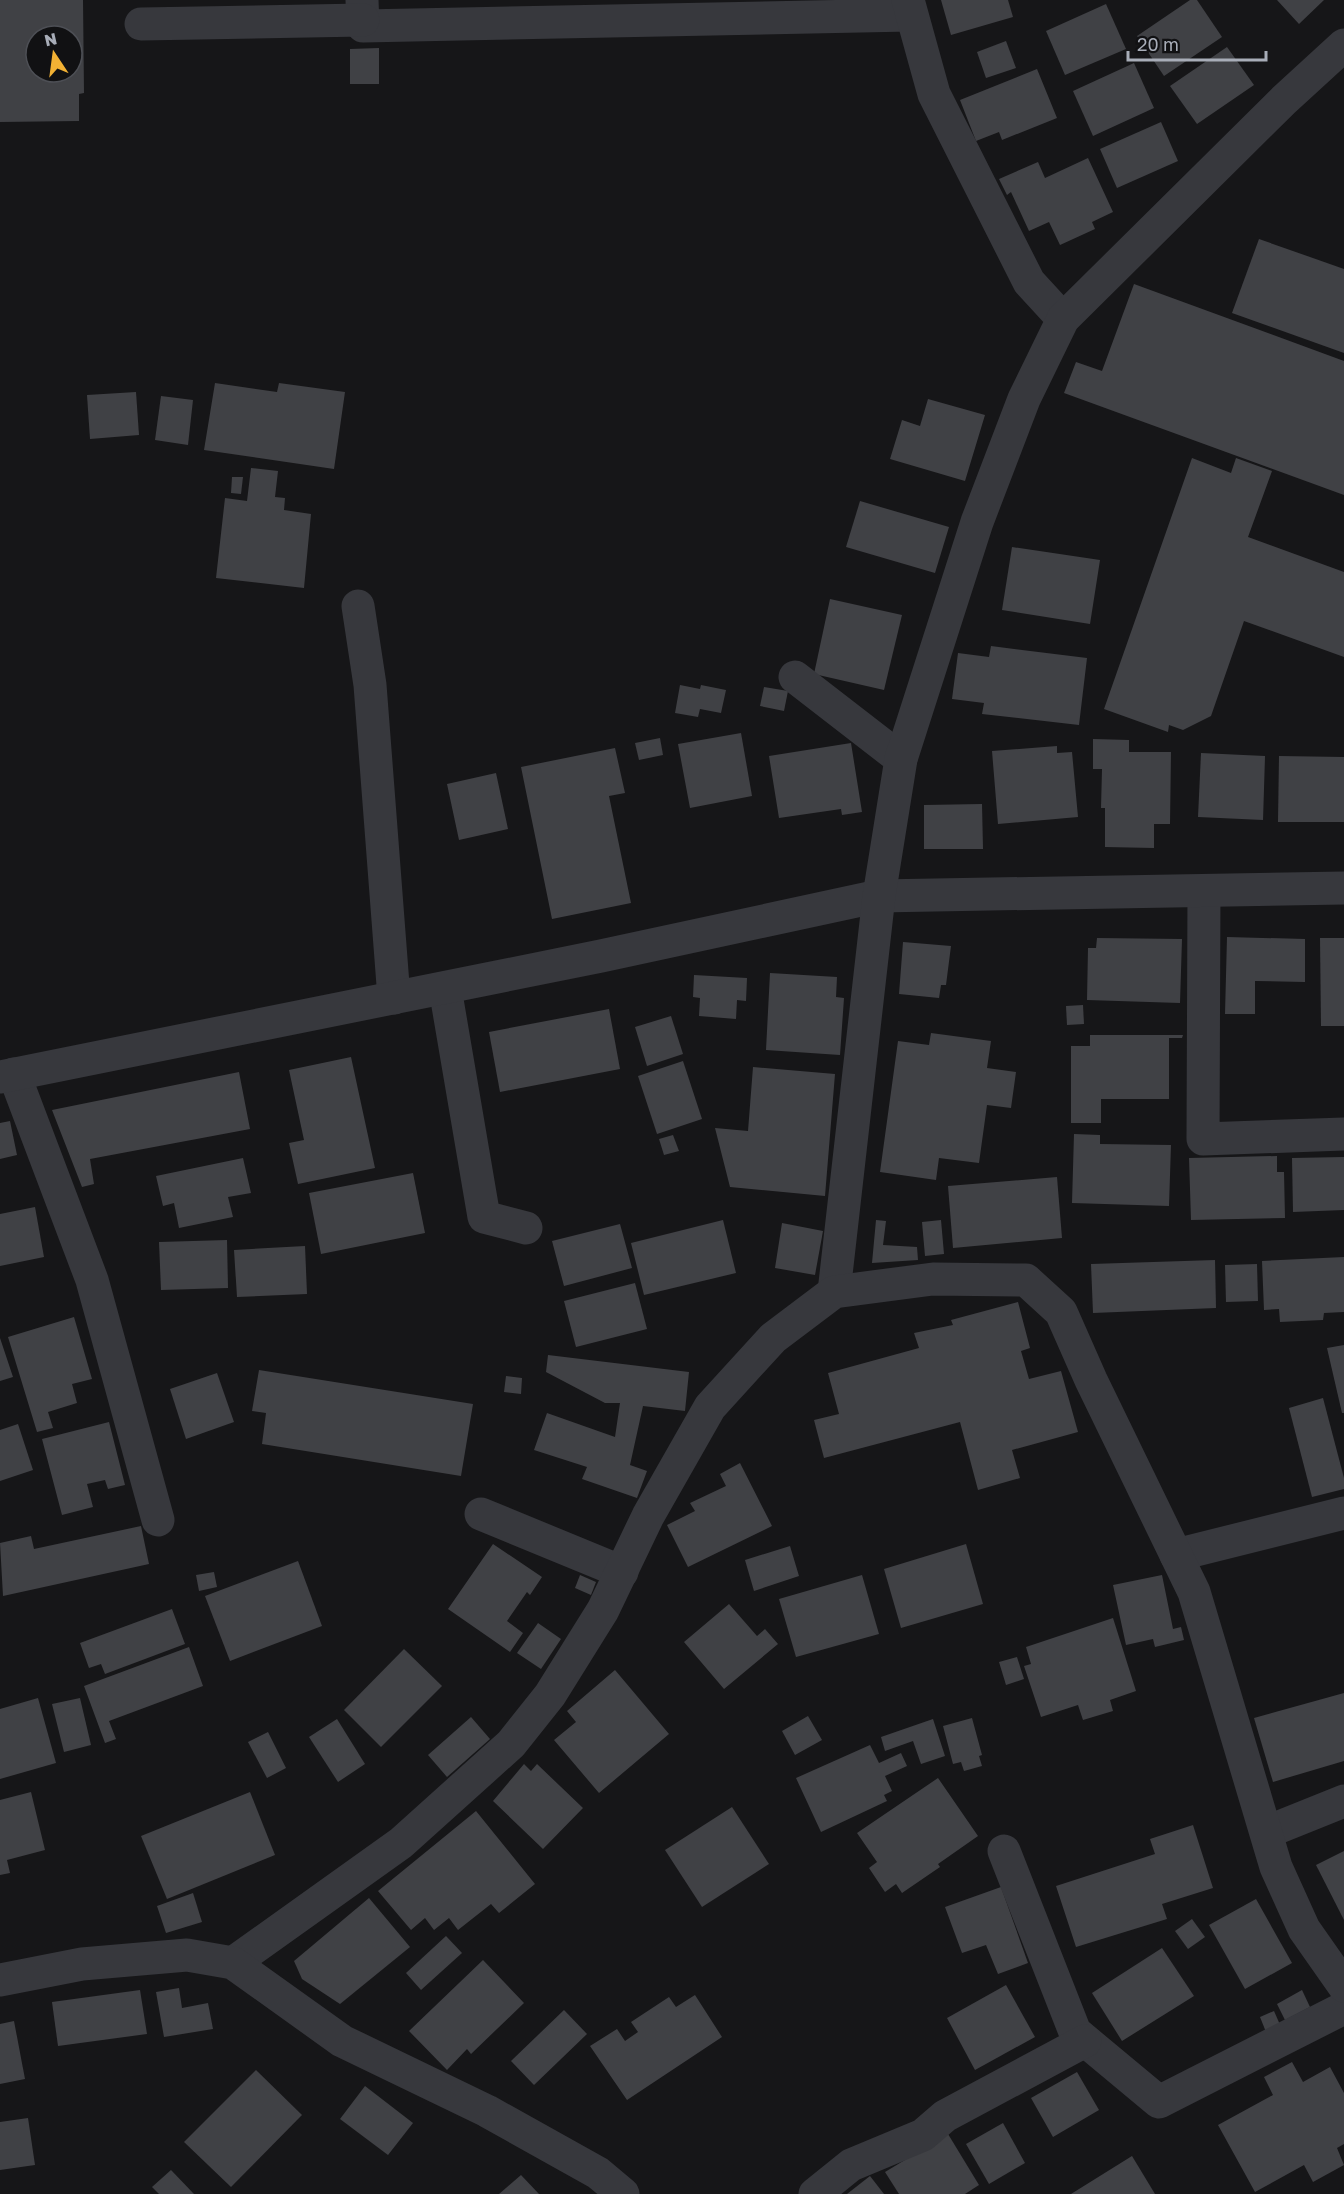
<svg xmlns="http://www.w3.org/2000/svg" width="1344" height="2194" viewBox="0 0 1344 2194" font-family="'Golos Text',sans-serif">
<rect width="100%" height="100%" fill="#161618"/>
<g fill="#404145" fill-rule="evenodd">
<path d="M 0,0 L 83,0 L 84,93 L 79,94 L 79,121 L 0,122 ZM 36,36 L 72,36 L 72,72 L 36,72 Z"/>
<polygon points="941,0 1008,0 1013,17 951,35"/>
<polygon points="1190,0 1197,0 1222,37 1164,76 1137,36"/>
<polygon points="1277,0 1324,0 1299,24"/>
<polygon points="1106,4 1126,49 1065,75 1046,31"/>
<polygon points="1006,41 1016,68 986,78 977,52"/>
<polygon points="1227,47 1254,85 1197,124 1170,86"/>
<polygon points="379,48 379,84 350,84 350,49"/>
<polygon points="1134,63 1154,108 1093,136 1073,91"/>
<polygon points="1037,69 1057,118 1002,140 999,132 976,141 960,100"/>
<polygon points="1161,122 1178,161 1117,188 1100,149"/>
<polygon points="1088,158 1113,212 1092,222 1095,229 1060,245 1049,222 1029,231 1011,192 1007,195 999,179 1038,162 1045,178"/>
<polygon points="1259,239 1344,269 1344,353 1232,313"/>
<polygon points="1134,284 1344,361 1344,495 1064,393 1076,362 1102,371"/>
<polygon points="215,383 277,392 279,383 345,392 334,469 204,450"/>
<polygon points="136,392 139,435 90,439 87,395"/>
<polygon points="161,396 193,400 188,445 155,440"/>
<polygon points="928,399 985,415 965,481 890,459 902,420 920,426"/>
<polygon points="1192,458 1231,473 1236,458 1272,471 1248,537 1344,572 1344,657 1244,621 1211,716 1183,730 1169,725 1168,732 1104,709"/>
<polygon points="251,468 278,471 275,497 285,498 284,510 311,514 304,588 216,578 225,498 247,501"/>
<polygon points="232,477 243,477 241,494 231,493"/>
<polygon points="860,501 949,527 935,573 846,547"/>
<polygon points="1012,547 1100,560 1090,624 1002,610"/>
<polygon points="830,599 902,615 884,690 814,674"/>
<polygon points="991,646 1087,658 1079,725 982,714 984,703 952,699 958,653 989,657"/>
<polygon points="680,685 700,689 701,685 726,690 721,713 700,709 698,717 675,713"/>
<polygon points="764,687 788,691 784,711 760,706"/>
<polygon points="741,733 752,796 690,808 678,744"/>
<polygon points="660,738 663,755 639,760 635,743"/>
<polygon points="1093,739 1129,740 1129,752 1171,752 1170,824 1154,824 1154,848 1105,847 1105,808 1101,808 1102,769 1093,769"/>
<polygon points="851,743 862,812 842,815 841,809 779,818 769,756"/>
<polygon points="1057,746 1057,753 1072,752 1078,817 998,824 992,751"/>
<polygon points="615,748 625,793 609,796 631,903 552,919 521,767"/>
<polygon points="1201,753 1265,756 1263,820 1198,817"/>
<polygon points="1279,756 1344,757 1344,822 1278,822"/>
<polygon points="496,773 508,829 459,840 447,784"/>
<polygon points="982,804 983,849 924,849 924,805"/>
<polygon points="1227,937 1305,939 1305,982 1255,981 1255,1014 1225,1014"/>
<polygon points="1097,938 1182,939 1180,1003 1087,1000 1088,948 1096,948"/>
<polygon points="1320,938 1344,938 1344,1026 1321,1026"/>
<polygon points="903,942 951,946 946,985 941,985 939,998 899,994"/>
<polygon points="770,973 837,977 836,997 844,998 840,1055 766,1050"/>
<polygon points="694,975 747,978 746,1001 737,1000 736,1019 699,1016 700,998 693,997"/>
<polygon points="1083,1005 1084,1024 1067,1025 1066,1006"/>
<polygon points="609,1009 620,1069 500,1092 489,1032"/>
<polygon points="671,1016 683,1054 647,1066 635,1027"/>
<polygon points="931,1033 991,1041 987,1068 1016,1072 1011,1108 987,1105 979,1163 939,1158 936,1180 880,1172 898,1041 929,1045"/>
<polygon points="1090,1035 1183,1035 1182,1038 1169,1038 1169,1099 1101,1099 1101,1123 1071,1123 1071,1046 1090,1046"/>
<polygon points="351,1057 375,1168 298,1184 289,1143 304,1140 289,1070"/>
<polygon points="683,1061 702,1119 657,1134 638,1076"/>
<polygon points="753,1067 835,1074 825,1196 730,1187 715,1128 748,1131"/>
<polygon points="239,1072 250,1129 90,1159 94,1184 82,1187 52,1110"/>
<polygon points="10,1121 17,1155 0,1159 0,1123"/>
<polygon points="1074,1134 1100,1135 1100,1144 1171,1145 1169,1206 1072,1203"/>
<polygon points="673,1135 679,1151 664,1155 659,1139"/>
<polygon points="1277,1156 1277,1172 1284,1172 1285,1218 1191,1220 1189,1158"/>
<polygon points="1344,1157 1344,1210 1293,1212 1292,1158"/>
<polygon points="243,1158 251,1193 228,1197 233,1217 179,1228 174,1203 163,1206 156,1176"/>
<polygon points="413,1173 425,1233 321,1254 309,1193"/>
<polygon points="1057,1177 1062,1238 953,1248 948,1186"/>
<polygon points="35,1207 44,1257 0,1266 0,1214"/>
<polygon points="723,1220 736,1273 644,1295 631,1243"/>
<polygon points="876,1220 886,1221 883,1245 917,1247 918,1260 872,1263"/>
<polygon points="941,1220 944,1254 925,1256 922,1222"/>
<polygon points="782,1223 823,1231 815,1275 775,1268"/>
<polygon points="620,1224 632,1268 564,1286 552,1241"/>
<polygon points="227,1240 228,1288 161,1290 159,1242"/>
<polygon points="305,1246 307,1294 237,1297 234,1250"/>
<polygon points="1344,1257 1344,1312 1324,1313 1323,1320 1280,1322 1279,1309 1264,1310 1262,1261"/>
<polygon points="1215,1260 1216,1308 1093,1313 1091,1264"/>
<polygon points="1257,1264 1258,1301 1226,1302 1225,1265"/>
<polygon points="635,1283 647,1329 576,1347 564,1301"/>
<polygon points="1018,1302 1030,1348 1021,1351 1029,1379 1061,1371 1078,1432 1012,1450 1020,1478 978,1490 960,1422 824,1458 814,1420 839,1414 828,1373 919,1348 914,1333 953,1325 951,1320"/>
<polygon points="74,1317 92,1379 72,1384 77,1403 48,1412 53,1428 37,1432 8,1337"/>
<polygon points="0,1338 13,1377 0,1381"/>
<polygon points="1344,1345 1344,1413 1342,1413 1327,1348"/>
<polygon points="548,1355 689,1372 685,1411 643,1406 630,1465 647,1471 637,1498 582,1479 587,1467 534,1450 547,1413 615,1437 620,1403 605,1403 546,1372"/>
<polygon points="259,1370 473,1404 461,1476 262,1444 266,1413 252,1411"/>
<polygon points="217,1373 234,1422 186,1439 170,1389"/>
<polygon points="506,1376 522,1378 521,1394 504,1392"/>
<polygon points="1323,1398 1344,1478 1344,1489 1312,1497 1289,1408"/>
<polygon points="109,1422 125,1485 108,1489 105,1480 87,1484 93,1507 62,1515 42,1439"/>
<polygon points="18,1424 33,1470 0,1481 0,1430"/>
<polygon points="740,1463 772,1526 688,1567 667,1525 695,1511 690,1503 726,1486 720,1474"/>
<polygon points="141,1526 149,1564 3,1596 0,1543 31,1536 34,1549"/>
<polygon points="493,1544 542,1577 530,1595 527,1592 507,1621 523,1633 510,1652 448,1609"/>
<polygon points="966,1544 983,1604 901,1628 884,1569"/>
<polygon points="790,1546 799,1576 754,1591 745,1560"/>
<polygon points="298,1561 322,1626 230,1661 205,1596"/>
<polygon points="214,1572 217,1587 199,1591 196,1575"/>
<polygon points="580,1575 596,1582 591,1595 575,1588"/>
<polygon points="862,1575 879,1634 796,1657 779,1599"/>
<polygon points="1162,1575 1173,1629 1181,1627 1184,1640 1155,1647 1153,1639 1126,1645 1113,1585"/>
<polygon points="729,1604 757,1636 765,1629 778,1644 724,1689 684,1642"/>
<polygon points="172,1609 185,1644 105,1674 101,1664 89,1668 80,1643"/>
<polygon points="1113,1618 1136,1691 1110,1700 1113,1711 1083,1720 1078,1705 1041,1717 1024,1666 1031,1664 1026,1647"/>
<polygon points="538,1623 561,1639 541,1669 517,1653"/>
<polygon points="189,1647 203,1686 109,1721 116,1739 105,1743 84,1686"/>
<polygon points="404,1649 442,1686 381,1747 344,1710"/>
<polygon points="1017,1657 1024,1679 1006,1685 999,1662"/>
<polygon points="615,1670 669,1734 599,1793 554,1740 576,1722 567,1711"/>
<polygon points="1344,1693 1344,1761 1273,1782 1254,1718"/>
<polygon points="38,1698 56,1763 0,1779 0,1709"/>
<polygon points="80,1698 91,1745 64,1752 52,1704"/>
<polygon points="808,1716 822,1740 795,1755 782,1731"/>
<polygon points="471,1717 490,1739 447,1777 428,1755"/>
<polygon points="972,1718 982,1755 979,1756 982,1766 964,1771 961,1762 953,1764 943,1726"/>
<polygon points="337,1719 365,1764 338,1782 309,1737"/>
<polygon points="933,1719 945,1756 921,1764 913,1741 885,1751 881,1737"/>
<polygon points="268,1732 286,1768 267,1778 248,1742"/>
<polygon points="870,1745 879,1763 901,1753 907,1766 885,1776 892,1791 884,1795 887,1801 821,1832 796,1778"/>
<polygon points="524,1764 531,1771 537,1764 583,1808 543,1849 493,1801"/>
<polygon points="938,1778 978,1836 938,1864 940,1867 902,1893 896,1884 885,1892 869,1868 877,1862 857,1833"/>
<polygon points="31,1792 45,1850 7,1860 10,1873 0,1875 0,1800"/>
<polygon points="250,1792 275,1855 167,1899 141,1836"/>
<polygon points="732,1807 769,1864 702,1907 665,1850"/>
<polygon points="476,1811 535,1884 499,1913 491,1904 458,1930 449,1918 434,1930 425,1918 411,1930 378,1891"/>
<polygon points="1193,1825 1213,1888 1162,1904 1167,1919 1076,1947 1056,1886 1155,1854 1150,1839"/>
<polygon points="1344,1851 1344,1920 1316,1865"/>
<polygon points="1001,1887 1028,1963 998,1974 986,1945 962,1953 945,1907"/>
<polygon points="193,1893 202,1922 166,1933 157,1906"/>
<polygon points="369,1898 410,1947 340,2004 302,1979 294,1961"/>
<polygon points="1256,1899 1292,1963 1245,1989 1209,1925"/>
<polygon points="1192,1919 1205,1937 1188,1949 1175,1931"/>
<polygon points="446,1936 462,1953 421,1990 406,1973"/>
<polygon points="1162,1948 1194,1996 1122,2041 1092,1993"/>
<polygon points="483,1960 524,2003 471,2054 467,2049 447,2070 409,2031"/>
<polygon points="1006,1985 1035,2037 975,2070 947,2018"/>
<polygon points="179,1988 182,2008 208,2003 213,2029 164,2037 156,1992"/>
<polygon points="140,1990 147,2034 58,2046 52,2002"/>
<polygon points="1302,1990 1310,2007 1285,2020 1277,2004"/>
<polygon points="695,1995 722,2037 627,2100 590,2046 617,2029 625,2041 638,2032 631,2022 669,1997 676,2007"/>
<polygon points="564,2010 587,2034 534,2085 511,2061"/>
<polygon points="1274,2011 1281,2027 1266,2032 1260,2017"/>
<polygon points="14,2021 25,2079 0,2084 0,2024"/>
<polygon points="1292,2062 1303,2082 1330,2067 1344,2093 1344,2144 1337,2148 1344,2165 1313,2182 1304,2165 1255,2192 1218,2125 1273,2095 1264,2077"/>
<polygon points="256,2070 302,2115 231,2187 184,2142"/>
<polygon points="1077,2072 1099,2110 1053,2137 1031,2098"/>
<polygon points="365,2086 413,2123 388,2155 340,2119"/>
<polygon points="28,2118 35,2165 0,2170 0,2122"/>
<polygon points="1003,2123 1025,2163 989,2184 966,2144"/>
<polygon points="948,2134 979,2185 965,2194 899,2194 885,2172"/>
<polygon points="1132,2156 1155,2194 1071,2194"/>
<polygon points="171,2170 194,2194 159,2194 152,2187"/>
<polygon points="521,2175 539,2194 499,2194"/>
<polygon points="870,2176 884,2194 847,2194"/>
</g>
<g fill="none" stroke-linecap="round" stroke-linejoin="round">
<g stroke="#37383d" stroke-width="33">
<polyline points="362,0 363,26 910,15"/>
<polyline points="908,0 934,94 1029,282 1063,319"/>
<polyline points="141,24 363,20"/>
<polyline points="358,606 370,685 394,998"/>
<polyline points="795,677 901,759"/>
<polyline points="1204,891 1203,1139 1344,1134"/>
<polyline points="445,988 484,1217 526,1228"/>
<polyline points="14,1074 92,1280 158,1520"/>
<polyline points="0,1077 601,956 879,896 1344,888"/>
<polyline points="834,1292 879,896 901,759 977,522 1024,399 1063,319 1284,100 1344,45"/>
<polyline points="481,1514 622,1572"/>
<polyline points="1176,1555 1344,1513"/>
<polyline points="1267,1832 1344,1801"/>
<polyline points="1004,1851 1075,2032 1159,2102 1344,2008"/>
<polyline points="233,1963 401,1843 511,1744 550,1695 603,1610 648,1516 710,1407 773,1338 834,1292 933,1279 1026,1280 1061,1312 1091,1380 1194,1592 1276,1867 1304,1929 1344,1986"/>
<polyline points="0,1980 82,1964 187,1955 233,1963 342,2041 487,2111 598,2173 623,2194"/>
<polyline points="815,2194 851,2165 923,2135 945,2116 1085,2041"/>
</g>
</g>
<g transform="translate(54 54) rotate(347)"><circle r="28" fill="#111113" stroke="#4d4f55" stroke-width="1.5"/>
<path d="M0-4.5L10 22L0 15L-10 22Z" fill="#f2b134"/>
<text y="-9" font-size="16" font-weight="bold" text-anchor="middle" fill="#a8adb8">N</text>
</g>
<path d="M1128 51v9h138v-9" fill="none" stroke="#a8adb8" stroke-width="3"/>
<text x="1137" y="51" font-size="18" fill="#a8adb8" stroke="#111113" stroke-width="4.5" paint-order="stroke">20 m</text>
</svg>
